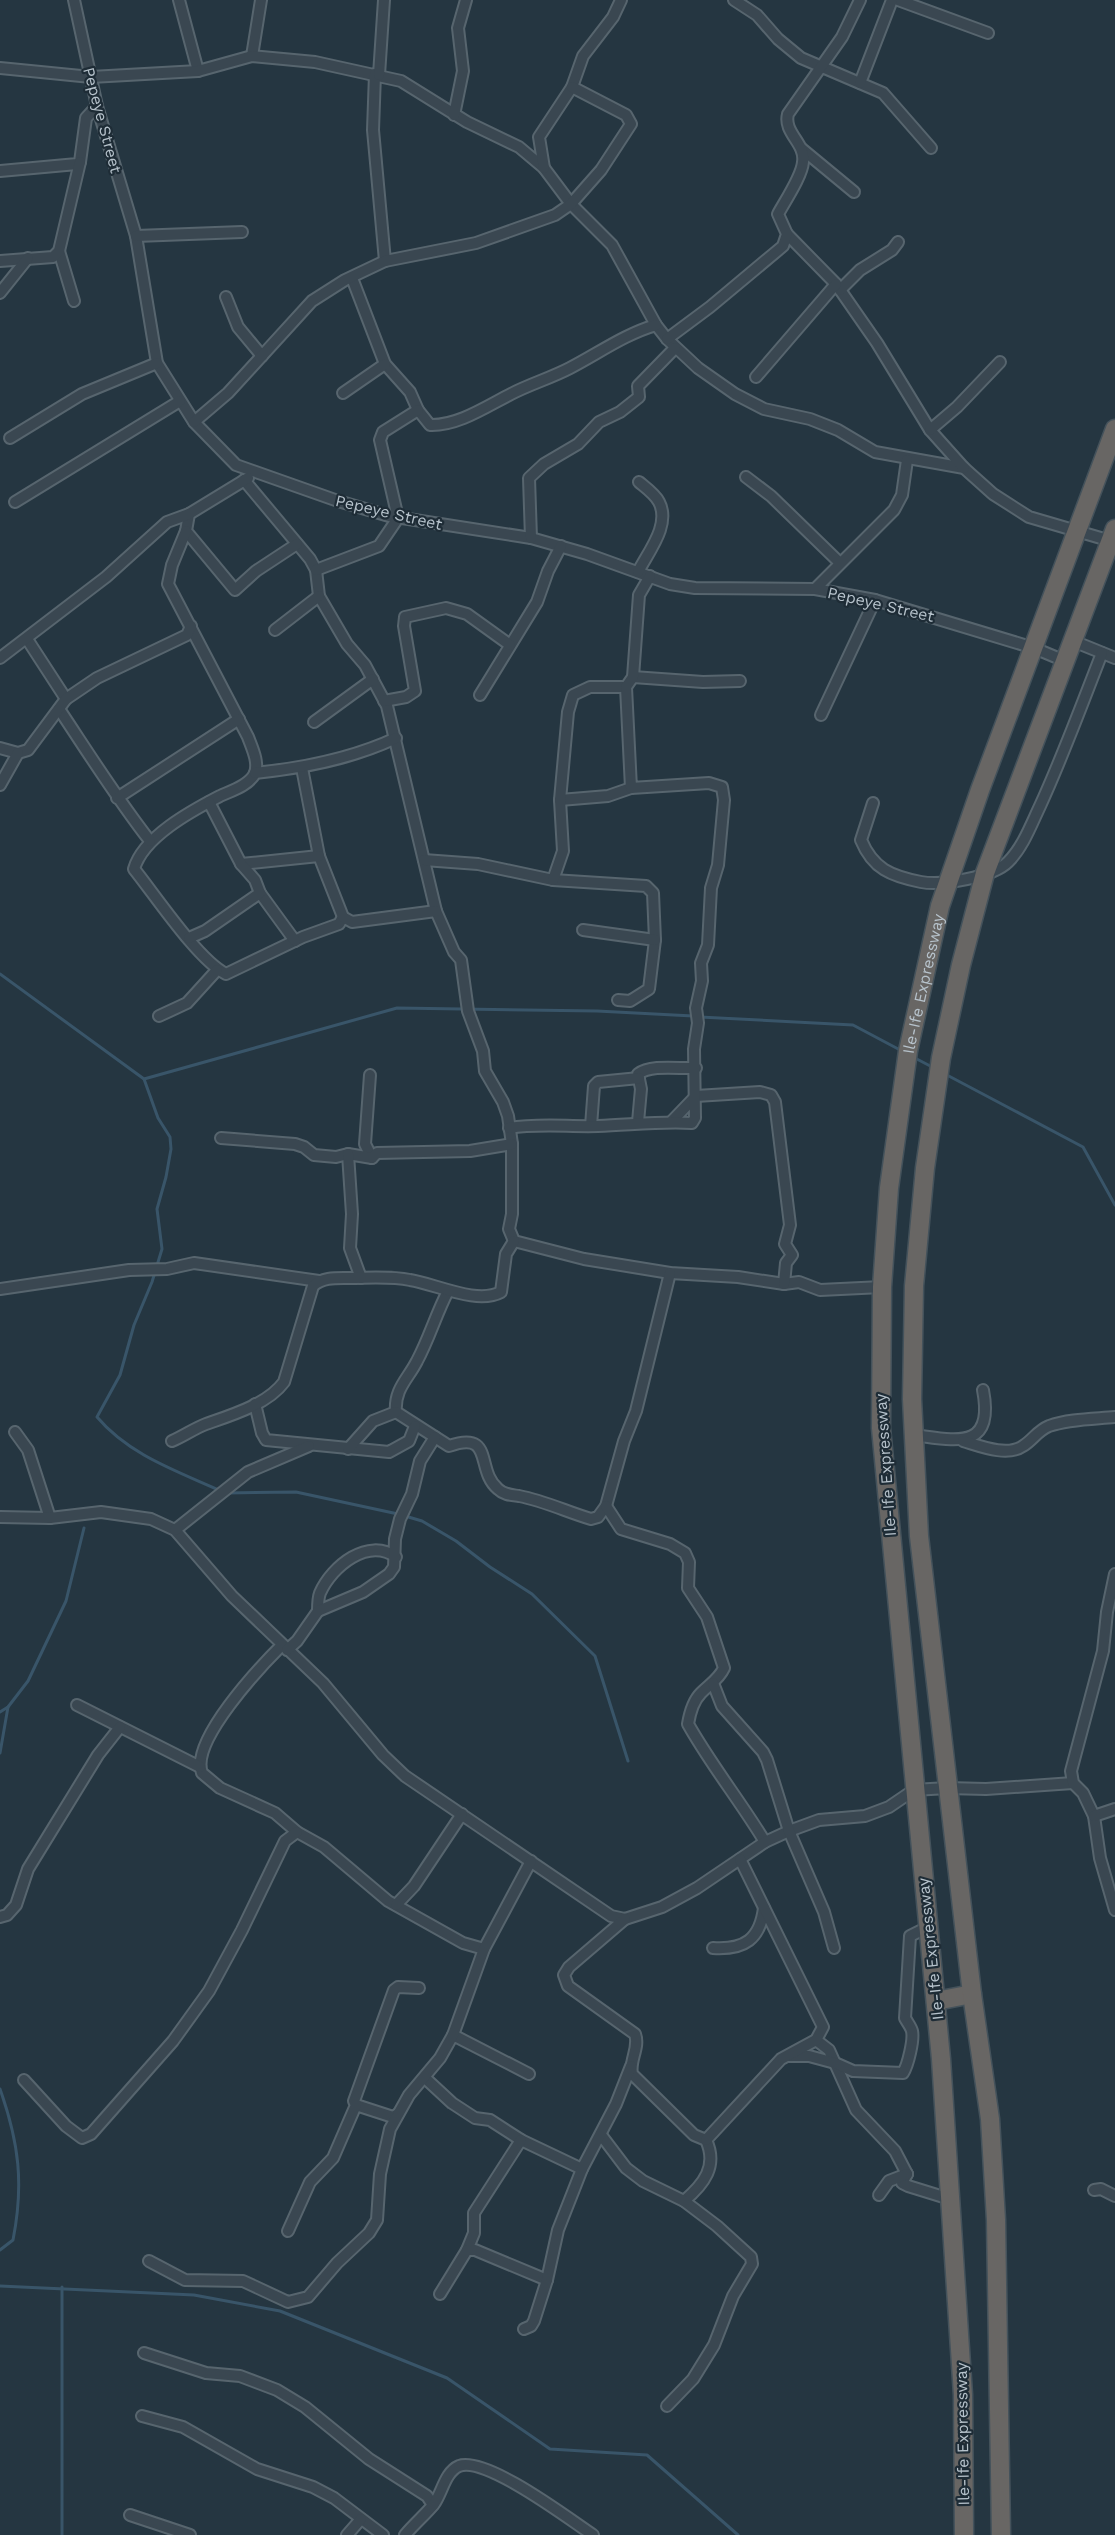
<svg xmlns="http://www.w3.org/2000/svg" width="1115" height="2535" viewBox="0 0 1115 2535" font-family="'Work Sans',sans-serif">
<rect width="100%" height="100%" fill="#253641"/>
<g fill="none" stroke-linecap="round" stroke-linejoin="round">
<g stroke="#395569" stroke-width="3">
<path d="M 0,974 L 144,1079 L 158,1118 L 170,1137 L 171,1149 L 166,1177 L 157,1209 L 162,1249 L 152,1282 L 134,1325 L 120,1375 L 97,1417 C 129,1455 177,1471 221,1491"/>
<polyline points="700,1017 853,1025 902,1051"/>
<polyline points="913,1057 934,1068"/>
<polyline points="945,1074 1083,1147 1115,1205"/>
<polyline points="144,1079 397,1008 597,1011 693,1016"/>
<polyline points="227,1493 296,1492 398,1514"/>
<polyline points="405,1516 422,1521 456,1541 490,1567 532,1594 595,1656 628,1761"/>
<polyline points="0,1712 8,1707"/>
<polyline points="0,1753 8,1707 28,1681 66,1601 84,1528"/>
<path d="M 0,2089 C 19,2143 24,2184 13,2240 L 0,2250"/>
<polyline points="0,2286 194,2295 280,2311 447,2378 550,2449 647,2455 738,2535"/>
<polyline points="62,2287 62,2535"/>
</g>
<defs>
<g id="minor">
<polyline points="74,0 97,106 136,236 157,363 194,422 236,465 338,501 389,516 531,538 587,554 670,584 695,588 815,589 875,600 1034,648 1065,661"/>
<polyline points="179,0 198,71"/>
<polyline points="734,0 757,15 778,39 801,58 883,93 931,148"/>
<polyline points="898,0 988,33"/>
<polyline points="252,56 261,0"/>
<polyline points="0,68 91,77 198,71 252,56 315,62 401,81 467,122 519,147 544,168 571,204 612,245 656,325 667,339 698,368 735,394 764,409 810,419 838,430 875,452 964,468 993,494 1029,517 1111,541"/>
<polyline points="375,74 373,130 385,261"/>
<polyline points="379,75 384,0"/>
<polyline points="860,83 892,0"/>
<polyline points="454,115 463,71 458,28 466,0"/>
<polyline points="802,149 854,192"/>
<polyline points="544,168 539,137 572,87 583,56 613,17 621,0"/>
<polyline points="0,171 77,164 80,162 86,118 97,106"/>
<polyline points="787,234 836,284 877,343 930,430 964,468"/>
<polyline points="136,236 242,232"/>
<polyline points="59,251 74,301"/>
<polyline points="0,261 53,257 59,251 80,162"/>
<path d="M 352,278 L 385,364 L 410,392 L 418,410 L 430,425 C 458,426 487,406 511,394 C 530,384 551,378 570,368 C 599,353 625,334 656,325"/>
<polyline points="840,290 860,270 892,250 898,242"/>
<polyline points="0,293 28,258"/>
<polyline points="226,297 238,327 262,356"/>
<path d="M 667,339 L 710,307 L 783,246 L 787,234 L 778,214 C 785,201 802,176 803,162 C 806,143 783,133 788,114 L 842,37 L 860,0"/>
<polyline points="756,377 836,284"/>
<polyline points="343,393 385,364"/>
<polyline points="194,422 228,393 312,301 345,280 385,261 476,243 555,215 571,204 601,170 631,124 626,115 572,87"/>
<polyline points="930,430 957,407 1000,362"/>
<polyline points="10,438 82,394 157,363"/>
<polyline points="746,477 771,496 839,562"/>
<polyline points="244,480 310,559 316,570 319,596 347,644 365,665 387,706 436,911 454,952 461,960 468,1011 483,1051 485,1071 503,1102 508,1116 512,1144 512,1214 509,1229 514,1241 584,1259 670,1273 738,1277 784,1284 799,1282 820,1290 882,1287"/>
<polyline points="15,502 180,401"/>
<polyline points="189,514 186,531 235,590 256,571 297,544"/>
<path d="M 186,531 L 172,565 L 168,584 L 248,737 C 252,748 259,762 255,773 C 250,785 231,791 220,796 C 191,811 143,837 134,869 C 155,895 198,960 226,974 L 303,937 L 339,924 L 343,917"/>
<polyline points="531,538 529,478 544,464 578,444 599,422 620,412 639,397 638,386 675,348"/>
<polyline points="316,570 379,546 398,518 380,440 383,432 418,410"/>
<path d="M 638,572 C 648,552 671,525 659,502 C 655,494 645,487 639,482"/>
<polyline points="815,589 894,510 902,495 907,460"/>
<polyline points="275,630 319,596"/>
<polyline points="27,639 66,699"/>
<polyline points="1073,641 1115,658"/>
<polyline points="0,658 106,577 167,522 189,514 248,478"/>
<polyline points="633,677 703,682 740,681"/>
<polyline points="480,695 537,602 548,571 561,546"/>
<polyline points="384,701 406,697 415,691 404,626 405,617 446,608 467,614 510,645"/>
<path d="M 59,709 C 89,754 117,799 150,841"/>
<polyline points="821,715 875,600"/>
<polyline points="314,722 373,679"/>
<polyline points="0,748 18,753 28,750 66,699 97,678 187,635 191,626"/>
<polyline points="302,768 319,856 343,917 352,922 436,911"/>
<path d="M 255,773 C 304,768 351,759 396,738"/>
<polyline points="0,785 18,753"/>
<polyline points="117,798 239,719"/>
<polyline points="560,800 608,796 631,788"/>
<path d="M 873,803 L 861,840 C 873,869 891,876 921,882 C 942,886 993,877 1008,862 C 1023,847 1031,825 1040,806 C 1063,756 1082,704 1102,653"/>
<polyline points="424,860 478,864 553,880 646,886 653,893 655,940 649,989 630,1001 618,1000"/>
<polyline points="241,864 319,856"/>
<polyline points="553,880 563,851 560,800 568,712 573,695 590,687 626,687"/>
<polyline points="260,893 295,941"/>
<polyline points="583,930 655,940"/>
<polyline points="189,938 205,931 260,893 255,880 241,864 209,802"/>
<polyline points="159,1016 187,1003 217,970"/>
<polyline points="370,1075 365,1144 372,1158"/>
<polyline points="672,1121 696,1096 760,1092 771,1095 775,1102 790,1225 785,1244 792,1255 786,1263 784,1284"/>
<path d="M 638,1122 L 641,1089 L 638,1074 C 651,1064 680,1069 696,1068"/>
<polyline points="591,1126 594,1086 598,1082 639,1078"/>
<path d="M 509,1128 C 539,1123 569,1127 598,1126 C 630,1125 660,1121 692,1123 L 695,1118 L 694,1049 L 698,1023 L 696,1008 L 702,981 L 701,963 L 708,945 L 711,888 L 718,865 L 724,800 L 722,787 L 709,783 L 631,788 L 626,687 L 633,677 L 639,595 L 650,576"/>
<polyline points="221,1138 295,1144 304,1147 314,1155 336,1157 348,1154 372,1158 377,1153 470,1151 512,1144"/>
<polyline points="348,1154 352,1214 350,1248 361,1278"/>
<polyline points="0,1289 129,1270 167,1269 194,1263 319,1281"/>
<path d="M 448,1291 C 436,1314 429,1339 417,1361 C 408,1379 394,1389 396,1412 L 449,1446 C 495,1430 475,1470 498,1489 C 504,1495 512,1495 519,1496 C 545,1501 567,1512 591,1519 L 598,1517 L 606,1506 L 624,1441 L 636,1411 L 670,1273"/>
<polyline points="255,1404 262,1433 266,1440 389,1452 409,1441 415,1426"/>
<polyline points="15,1432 28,1450 50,1518"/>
<path d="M 913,1435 C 954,1440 995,1452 983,1390"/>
<path d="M 172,1441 C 184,1436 195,1428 206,1424 C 232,1415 268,1404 284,1382 L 313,1286 C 323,1277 336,1278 349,1278 C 369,1278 390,1276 410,1280 C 436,1284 477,1305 501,1292 L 506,1254 L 514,1241"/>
<path d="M 963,1441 C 980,1446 1007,1457 1023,1446 C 1033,1440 1037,1431 1049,1426 C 1069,1419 1094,1419 1115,1417"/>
<polyline points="348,1449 373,1421 396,1412"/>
<path d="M 606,1506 L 621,1529 L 670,1544 L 685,1553 L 689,1562 L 688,1588 L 707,1617 L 724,1668 C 719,1679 710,1684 701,1693 C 693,1701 690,1712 688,1724 C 711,1765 741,1802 765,1842"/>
<polyline points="0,1517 50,1518 101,1512 151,1519 175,1530 232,1596 323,1683 383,1755 405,1776 611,1916 625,1919 662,1907 697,1888 765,1842 789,1831 819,1820 865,1816 889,1807 914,1790 947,1788 986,1789 1073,1783"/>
<polyline points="175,1530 248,1472 309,1446"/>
<polyline points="1115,1574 1107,1612 1103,1651 1071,1771 1073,1783 1083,1793 1094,1816 1100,1858 1115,1910"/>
<path d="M 318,1611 C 318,1606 318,1598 320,1593 C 332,1566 368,1537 396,1557"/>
<path d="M 282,1645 C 260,1667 190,1741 202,1773 L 220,1788 L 275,1813 L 297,1832 L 324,1847 L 388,1901 L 463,1943 L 484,1949"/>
<polyline points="287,1650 297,1641 318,1611 363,1592 389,1574 394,1567 395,1539 400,1519 412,1494 420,1461 435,1437"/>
<polyline points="713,1683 722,1706 763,1752 767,1760 789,1831 824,1912 834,1948"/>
<polyline points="77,1705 200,1767"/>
<polyline points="1094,1816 1115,1809"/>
<polyline points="396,1905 414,1886 462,1814"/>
<polyline points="0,1917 7,1915 16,1905 28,1869 98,1755 120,1727"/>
<path d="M 625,1919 L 569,1967 L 564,1975 L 568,1986 L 635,2034 C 640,2048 629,2060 632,2074 L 694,2135 L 706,2140 C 718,2166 704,2184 684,2201"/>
<path d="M 713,1948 C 745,1950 760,1939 764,1908"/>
<polyline points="453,2035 529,2074"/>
<polyline points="816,2040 829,2050 856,2110 895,2151 907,2174"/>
<path d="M 789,2056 L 809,2056 L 835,2063 L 853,2071 L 903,2073 C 908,2065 914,2040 912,2031 C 911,2027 907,2022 905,2018 L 910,1936 L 928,1927"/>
<polyline points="425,2078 452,2103 475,2118 490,2120 521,2140 582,2169"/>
<polyline points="24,2080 66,2126 82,2138 91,2134 173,2041 209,1991 242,1930 285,1841 297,1832"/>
<polyline points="356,2105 393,2117 398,2114"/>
<polyline points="601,2135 626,2168 643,2181 684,2201 717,2226 751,2257 752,2264 733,2296 714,2345 693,2379 667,2406"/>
<polyline points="706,2140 781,2059 816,2040 823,2027 740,1859"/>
<polyline points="907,2174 902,2183 908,2186 950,2199"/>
<polyline points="1094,2190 1101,2189 1115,2196"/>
<polyline points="879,2195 889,2181 907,2174"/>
<polyline points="288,2231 310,2182 333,2158 356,2105 354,2101 394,1990 398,1987 419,1988"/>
<polyline points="467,2250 474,2233 474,2213 521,2140"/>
<polyline points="149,2261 185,2280 243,2281 288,2302 308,2297 337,2263 369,2233 377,2220 380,2174 390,2129 409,2095 440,2058 453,2035 484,1949 531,1861"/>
<polyline points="440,2294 467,2250 475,2250 547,2280"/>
<polyline points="524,2329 531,2326 534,2321 547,2280 558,2230 582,2169 616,2104 631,2066"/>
<polyline points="144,2353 206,2373 240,2376 277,2390 305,2407 369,2459 427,2496 433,2505"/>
<polyline points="142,2416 183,2427 257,2469 313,2487 334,2498 383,2535"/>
<polyline points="130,2515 190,2535"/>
<polyline points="347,2535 361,2519"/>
<path d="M 405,2535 C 414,2524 425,2515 434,2504 C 442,2493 445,2472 459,2466 C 486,2456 569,2519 593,2535"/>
</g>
<g id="trunk">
<polyline points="936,2001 972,1994"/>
<path id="s1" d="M 964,2535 L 963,2395 L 941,2059 L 881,1428 L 882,1287 L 889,1188 L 908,1051 L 940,906 L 980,790 L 1115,429"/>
<polyline points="1001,2535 996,2220 990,2119 972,1994 919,1536 912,1399 914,1286 925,1168 941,1058 961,965 985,873 1115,529"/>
</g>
</defs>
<use href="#minor" stroke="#57656e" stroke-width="14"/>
<use href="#trunk" stroke="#44525b" stroke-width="21"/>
<use href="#minor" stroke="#3a4751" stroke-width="10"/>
<use href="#trunk" stroke="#686664" stroke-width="18"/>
</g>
<g text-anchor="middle" stroke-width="4.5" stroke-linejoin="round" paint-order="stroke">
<g font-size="16" fill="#b6c2cb" stroke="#1e2c36">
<text transform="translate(103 120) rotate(75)" y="6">Pepeye Street</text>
<text transform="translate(389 512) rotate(13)" y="6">Pepeye Street</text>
<text transform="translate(881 604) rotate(13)" y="6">Pepeye Street</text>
<text dy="6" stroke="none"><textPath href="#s1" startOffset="1558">Ile-Ife Expressway</textPath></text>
<text transform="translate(885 1465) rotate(-94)" y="6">Ile-Ife Expressway</text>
<text transform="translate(930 1949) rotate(-96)" y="6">Ile-Ife Expressway</text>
<text transform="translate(962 2434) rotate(-91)" y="6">Ile-Ife Expressway</text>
</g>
</g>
</svg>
